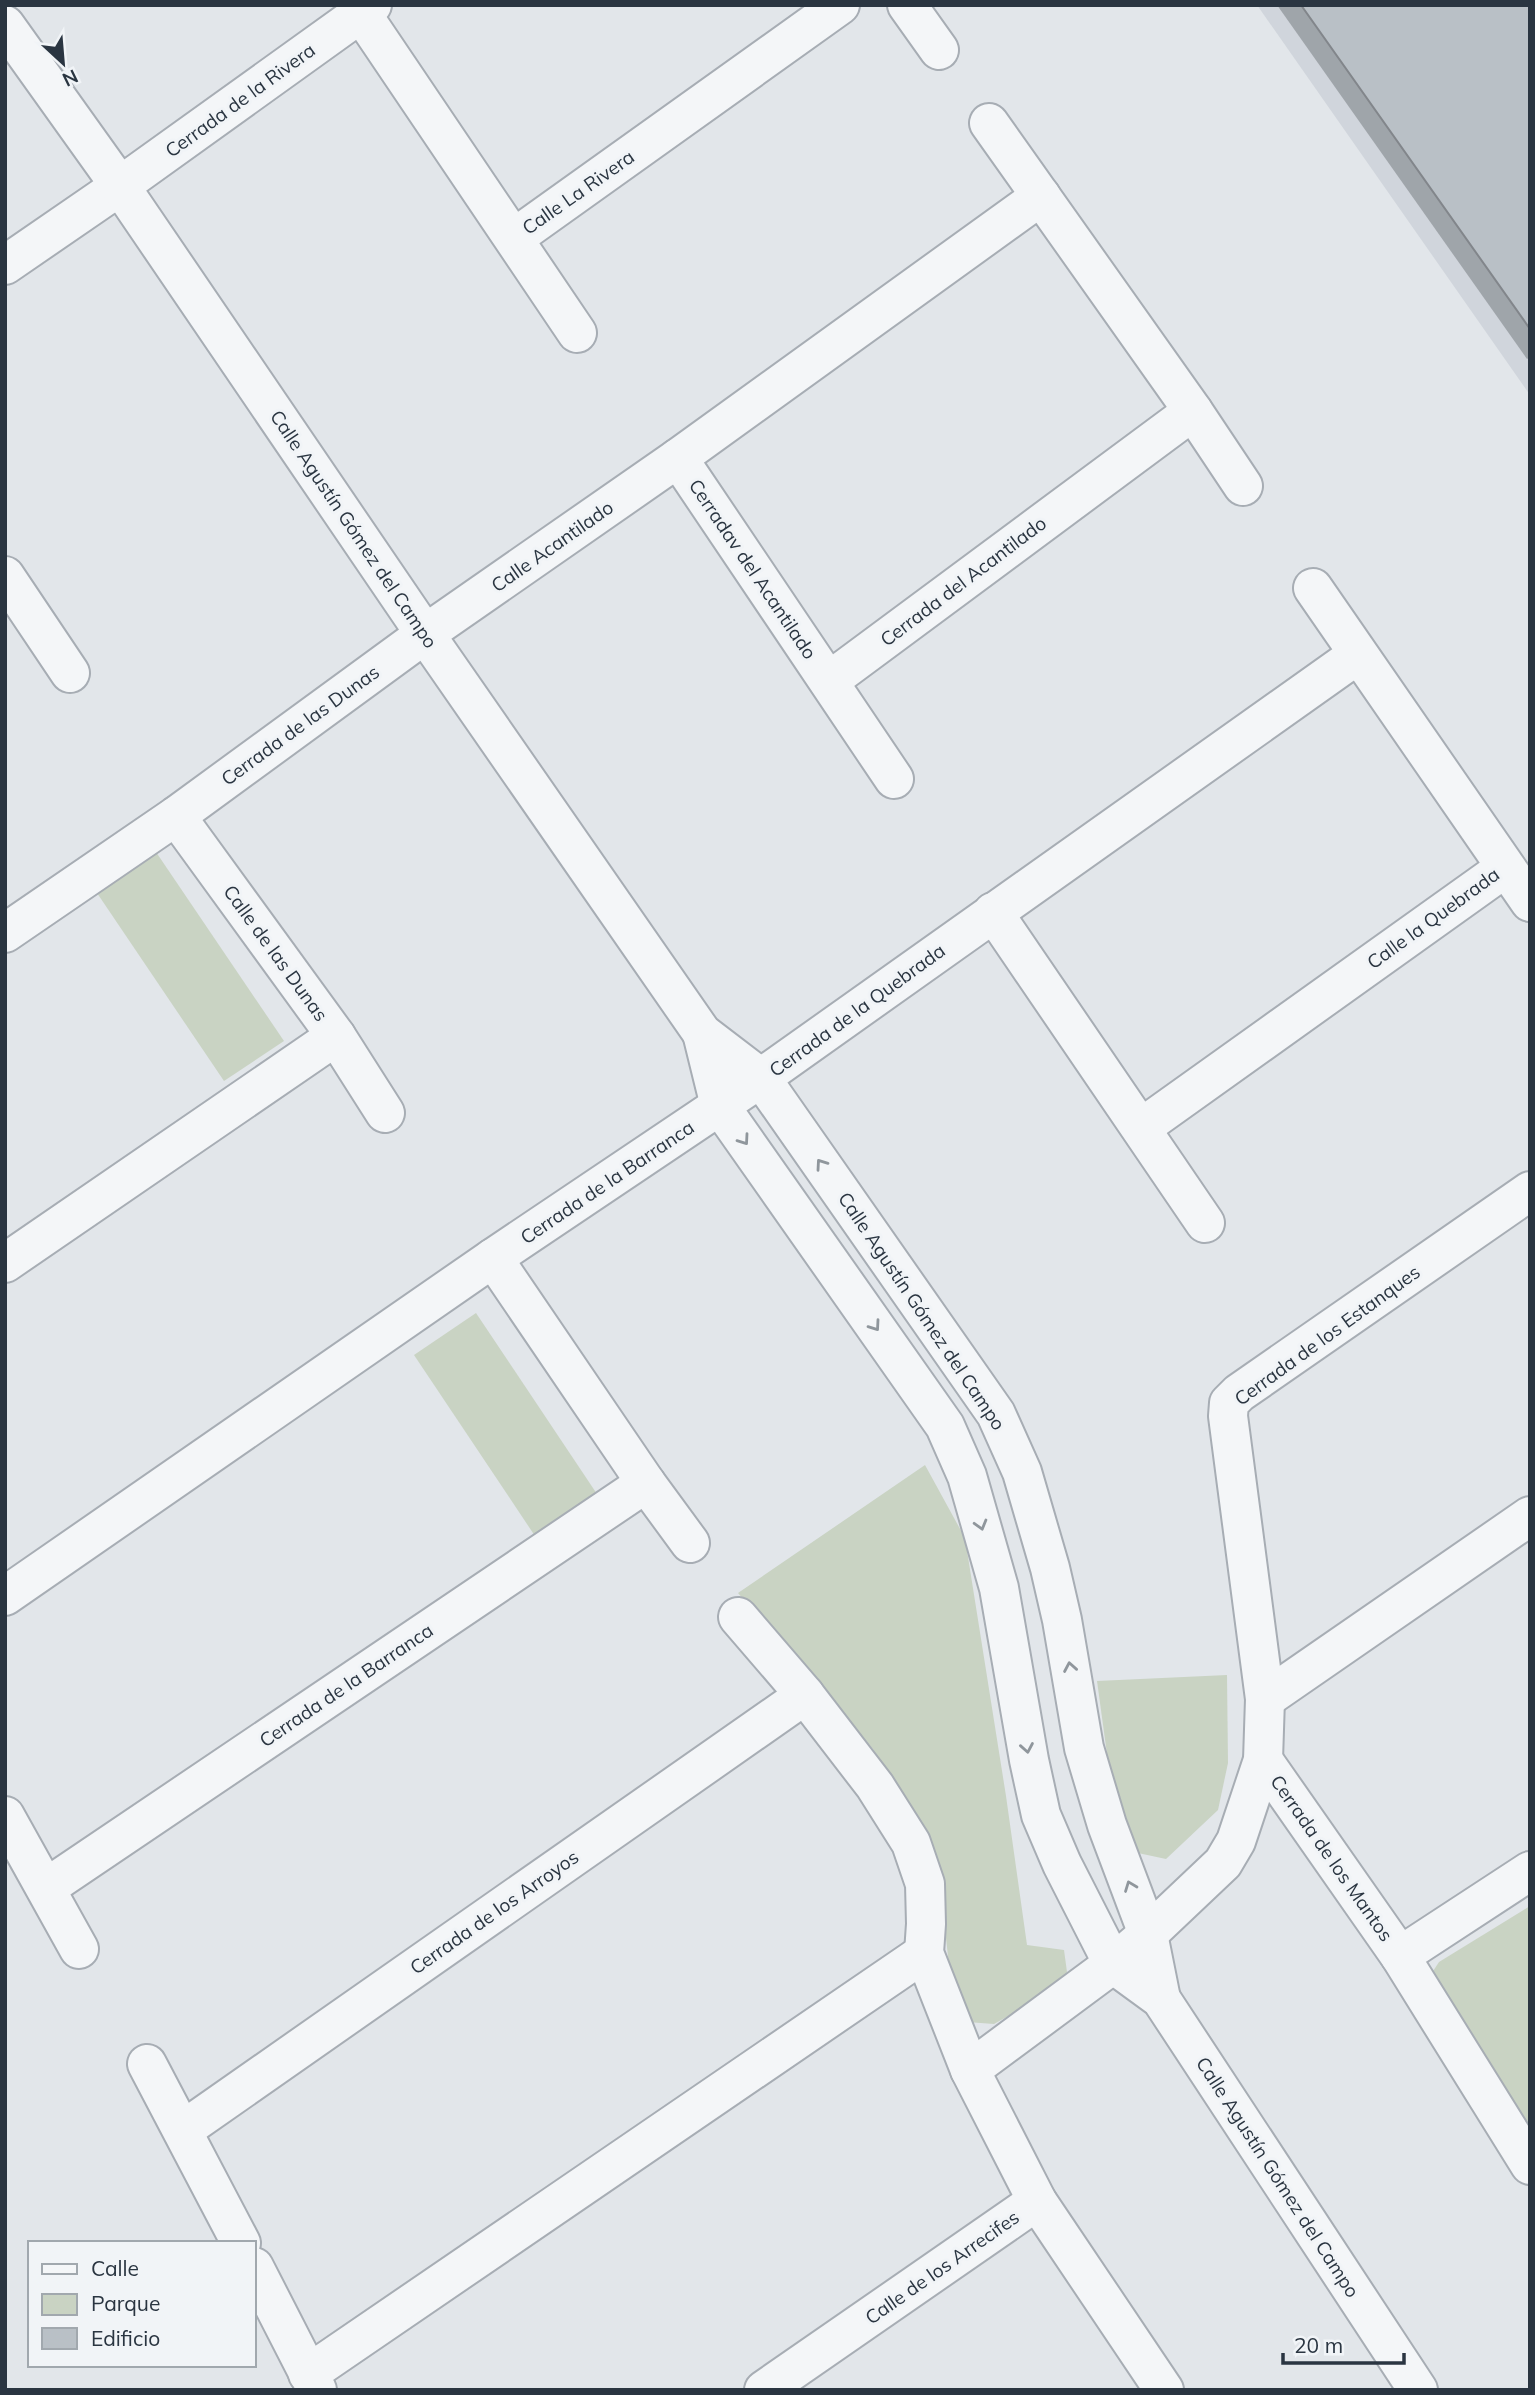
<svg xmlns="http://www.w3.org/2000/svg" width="1535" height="2395" viewBox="0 0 1535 2395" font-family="Mulish,sans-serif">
<rect width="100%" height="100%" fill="#e2e6ea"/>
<polygon fill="#d0d5dc" points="1257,5 1530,5 1530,395"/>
<g fill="#c9d3c3">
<polygon points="156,852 284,1041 224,1081 97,893"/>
<polygon points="476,1313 599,1497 537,1539 414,1355"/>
<polygon points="925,1465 965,1538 1006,1796 1027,1945 1064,1950 1067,1972 1051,1992 994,2024 967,2022 953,2002 940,1883 920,1825 873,1749 738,1593"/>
<polygon points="1227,1675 1228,1763 1218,1810 1166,1859 1138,1853 1111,1783 1097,1681"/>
<polygon points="1530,1906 1530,2141 1426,1982 1439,1962"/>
</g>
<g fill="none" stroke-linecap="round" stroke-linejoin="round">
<defs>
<g id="minor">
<polyline points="907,5 939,50"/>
<polyline points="361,13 577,333"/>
<polyline points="989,123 1193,411 1243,486"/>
<polyline points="514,238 840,5"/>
<polyline points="5,265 120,186 372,5"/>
<polyline points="678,458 894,779"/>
<polyline points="5,576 70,673"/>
<polyline points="1313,588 1530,902"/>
<polyline points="829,681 1193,411"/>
<polyline points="176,816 336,1036 385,1113"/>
<polyline points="993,912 1205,1223"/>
<polyline points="5,933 176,816 425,634 678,458 1041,196"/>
<polyline points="1141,1128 1505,868"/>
<polyline points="493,1258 646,1483 690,1543"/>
<polyline points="5,1263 336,1036"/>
<polyline points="5,1596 493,1258 761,1078 1357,655"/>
<polyline points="738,1617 805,1695 875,1786 911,1843 925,1884 926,1924 924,1953 970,2070 1037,2201 1164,2390"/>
<polyline points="1265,1699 1530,1516"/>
<polyline points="1263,1760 1400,1956 1530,2165"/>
<polyline points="5,1816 79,1949"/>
<polyline points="46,1888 646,1483"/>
<polyline points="1400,1956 1530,1871"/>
<polyline points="147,2064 241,2243"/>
<polyline points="970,2070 1113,1964 1148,1934 1223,1863 1236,1841 1263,1760 1265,1699 1228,1416 1229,1403 1239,1393 1530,1191"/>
<polyline points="183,2130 805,1695"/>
<polyline points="254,2267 317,2390"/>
<polyline points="308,2374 924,1953"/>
<polyline points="764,2390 1037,2201"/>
</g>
<g id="tertiary">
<polyline points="5,25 120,186 425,634 702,1033 761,1078 996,1414 1022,1472 1050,1568 1062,1620 1084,1748 1107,1825 1148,1934 1161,1999"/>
<polyline points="702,1033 720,1106 945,1426 967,1476 999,1588 1029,1760 1041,1815 1062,1864 1113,1964 1161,1999 1418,2390"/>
</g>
</defs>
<use href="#minor" stroke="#a7adb4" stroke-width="42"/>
<use href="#tertiary" stroke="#a7adb4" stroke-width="42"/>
<use href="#minor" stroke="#f4f6f8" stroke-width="38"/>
<use href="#tertiary" stroke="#f4f6f8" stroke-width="38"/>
</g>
<polygon fill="#9fa5aa" points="1277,5 1530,5 1530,357 1527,359"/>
<polygon fill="#b9c0c6" stroke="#82868b" stroke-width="2" points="1301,5 1530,5 1530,329"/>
<defs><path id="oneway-chevron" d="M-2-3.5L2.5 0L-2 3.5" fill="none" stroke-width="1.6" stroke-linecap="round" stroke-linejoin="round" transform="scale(1.75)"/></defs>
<g stroke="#8f969c">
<use href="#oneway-chevron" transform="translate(744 1140) rotate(55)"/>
<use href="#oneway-chevron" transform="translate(821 1164) rotate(-125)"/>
<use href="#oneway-chevron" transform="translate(875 1326) rotate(55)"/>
<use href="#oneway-chevron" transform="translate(981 1525) rotate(74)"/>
<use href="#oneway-chevron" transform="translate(1070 1667) rotate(-100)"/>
<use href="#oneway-chevron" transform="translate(1027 1748) rotate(80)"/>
<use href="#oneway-chevron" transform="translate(1130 1886) rotate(-111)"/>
</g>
<g text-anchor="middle" stroke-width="6" stroke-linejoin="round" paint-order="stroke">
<g font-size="19" fill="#2a3541" stroke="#f1f4f7">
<text transform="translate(240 100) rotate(-36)" y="7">Cerrada de la Rivera</text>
<text transform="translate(578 192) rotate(-35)" y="7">Calle La Rivera</text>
<text transform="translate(354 529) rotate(56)" y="7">Calle Agustín Gómez del Campo</text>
<text transform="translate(552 546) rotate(-35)" y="7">Calle Acantilado</text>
<text transform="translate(753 569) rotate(56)" y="7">Cerradav del Acantilado</text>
<text transform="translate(963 581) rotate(-37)" y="7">Cerrada del Acantilado</text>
<text transform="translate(300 725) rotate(-36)" y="7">Cerrada de las Dunas</text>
<text transform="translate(1433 918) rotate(-36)" y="7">Calle la Quebrada</text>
<text transform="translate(276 953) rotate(54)" y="7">Calle de las Dunas</text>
<text transform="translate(857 1010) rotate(-36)" y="7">Cerrada de la Quebrada</text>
<text transform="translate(607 1182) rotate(-34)" y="7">Cerrada de la Barranca</text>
<text transform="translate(922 1311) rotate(56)" y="7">Calle Agustín Gómez del Campo</text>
<text transform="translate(1327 1335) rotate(-36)" y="7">Cerrada de los Estanques</text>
<text transform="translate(346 1685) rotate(-34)" y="7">Cerrada de la Barranca</text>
<text transform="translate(1332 1858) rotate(55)" y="7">Cerrada de los Mantos</text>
<text transform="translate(494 1912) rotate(-35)" y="7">Cerrada de los Arroyos</text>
<text transform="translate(1278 2177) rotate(57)" y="7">Calle Agustín Gómez del Campo</text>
<text transform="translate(942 2267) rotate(-35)" y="7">Calle de los Arrecifes</text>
</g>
</g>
<rect width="1535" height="2395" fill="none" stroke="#2a3541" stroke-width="14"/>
<rect x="28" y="2241" width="228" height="126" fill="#f1f4f7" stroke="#a1a8ae" stroke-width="2"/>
<rect x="42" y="2264" width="35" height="10" fill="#f4f6f8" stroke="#a1a8ae" stroke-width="2"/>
<text x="91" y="2276" font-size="21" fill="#2a3541">Calle</text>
<rect x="42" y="2294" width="35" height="21" fill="#c9d3c3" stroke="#a1a8ae" stroke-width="2"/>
<text x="91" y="2311" font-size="21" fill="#2a3541">Parque</text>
<rect x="42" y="2328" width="35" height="21" fill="#b9c0c6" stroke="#a1a8ae" stroke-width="2"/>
<text x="91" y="2346" font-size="21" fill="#2a3541">Edificio</text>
<g transform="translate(63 63) rotate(154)" stroke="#f1f4f7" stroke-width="5" paint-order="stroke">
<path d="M0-5L12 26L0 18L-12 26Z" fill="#2a3541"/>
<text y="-10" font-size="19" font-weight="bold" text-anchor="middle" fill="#2a3541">N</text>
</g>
<path d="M1283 2353v10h121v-10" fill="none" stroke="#2a3541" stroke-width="3.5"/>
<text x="1294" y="2353" font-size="21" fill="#2a3541" stroke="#f1f4f7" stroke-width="5" paint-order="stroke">20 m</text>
</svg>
